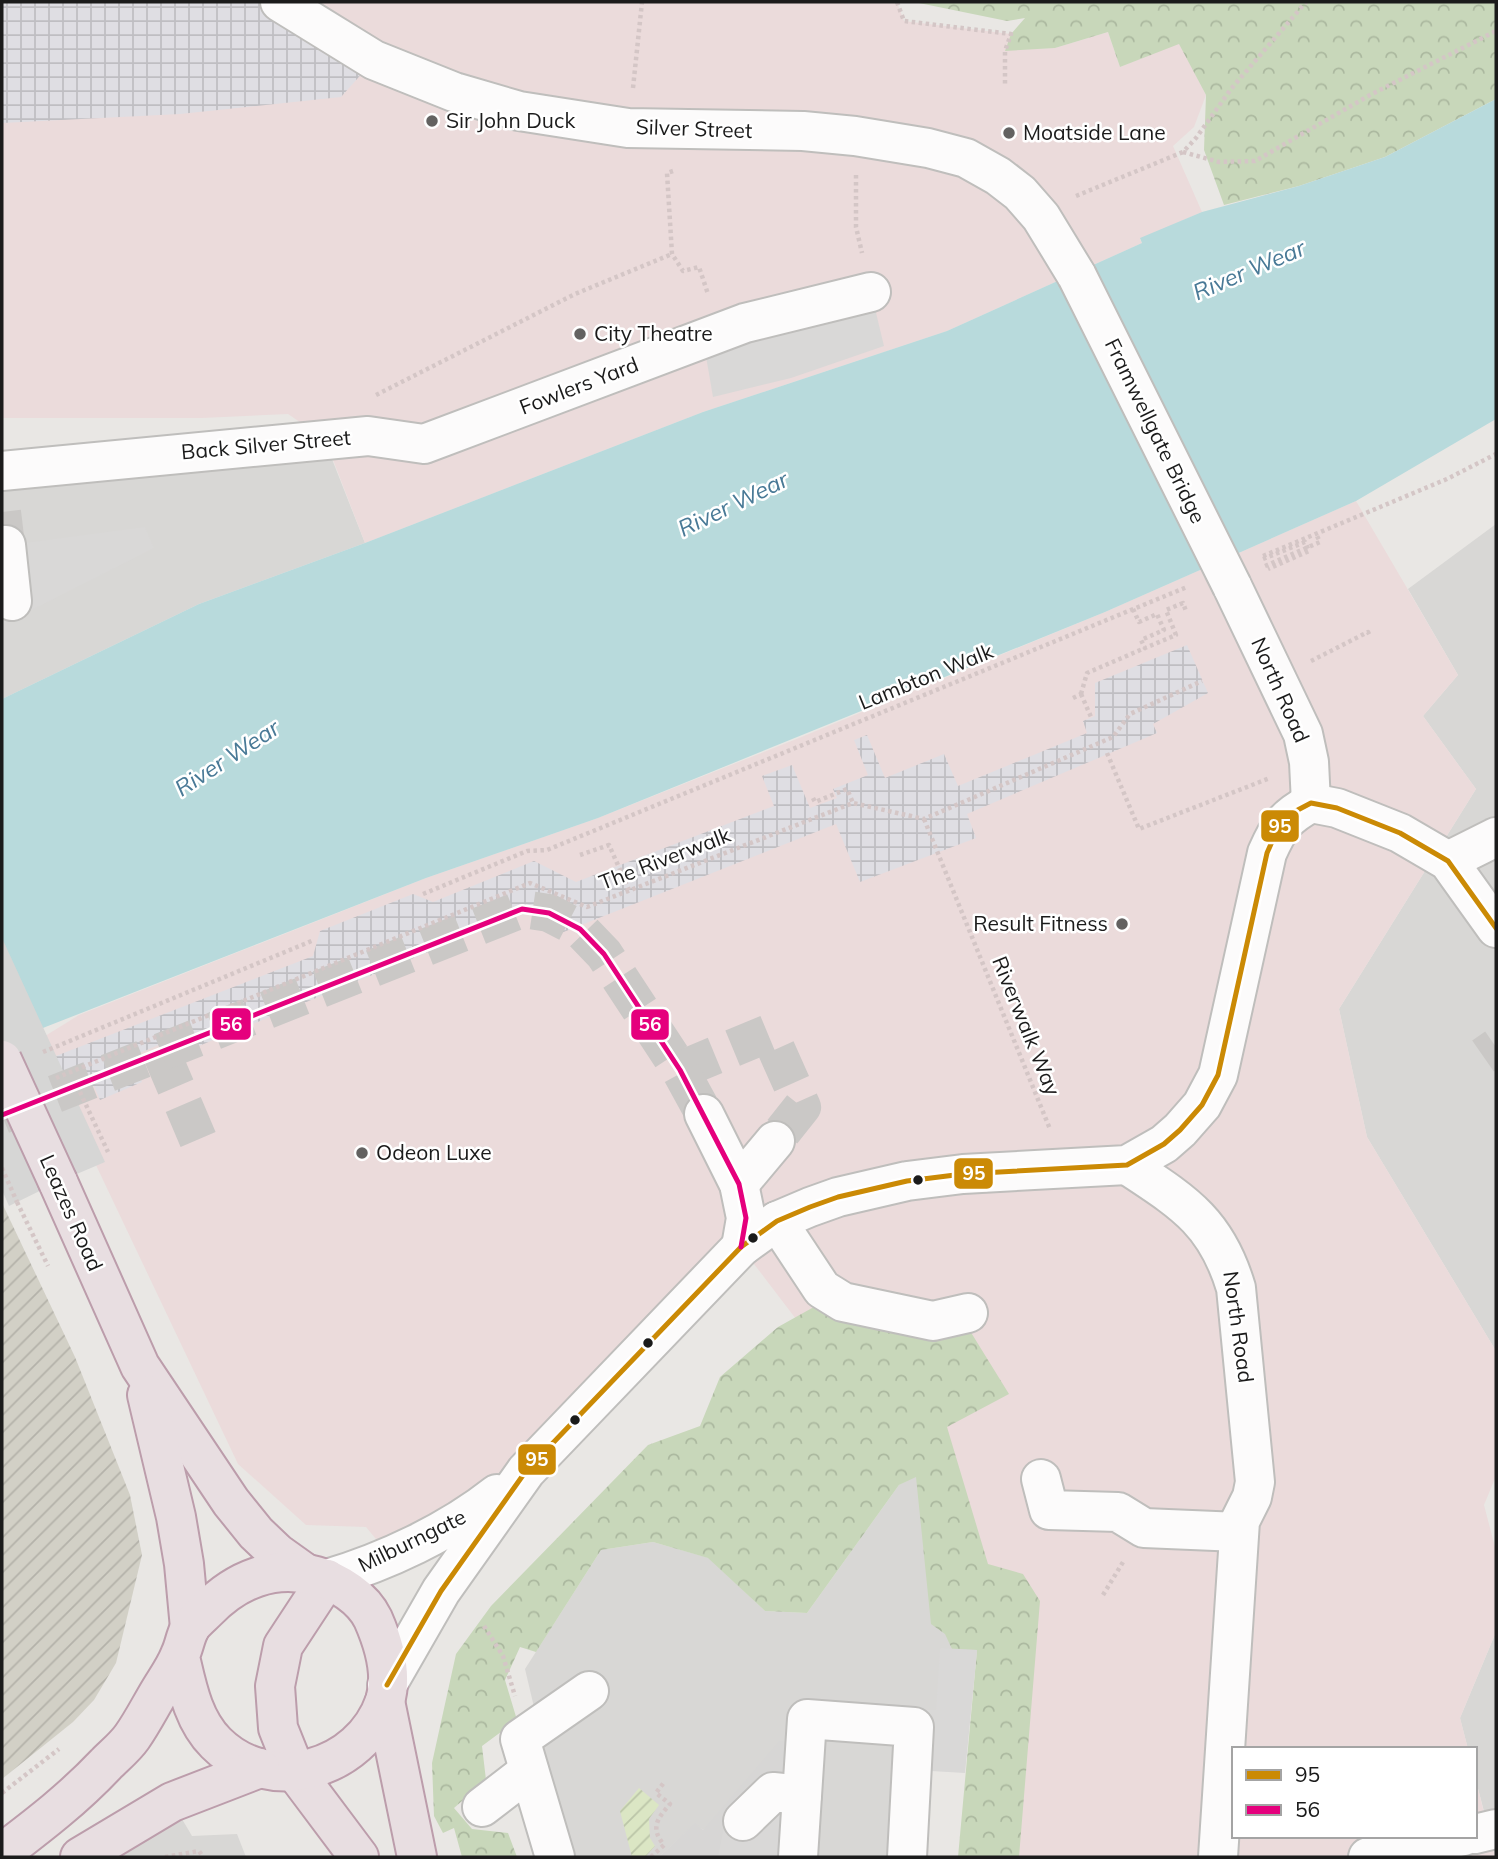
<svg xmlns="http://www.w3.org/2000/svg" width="1498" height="1859" viewBox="0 0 1498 1859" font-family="Mulish,sans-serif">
<defs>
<pattern id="construction-furrows" width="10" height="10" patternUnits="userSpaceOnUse" patternTransform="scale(1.75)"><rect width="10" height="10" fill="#d2d0c6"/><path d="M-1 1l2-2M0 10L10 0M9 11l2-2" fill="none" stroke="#b4b2aa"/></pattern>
<pattern id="forest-crowns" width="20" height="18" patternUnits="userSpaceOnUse" patternTransform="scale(1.75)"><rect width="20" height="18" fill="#c8d7ba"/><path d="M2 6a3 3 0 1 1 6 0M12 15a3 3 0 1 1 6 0" fill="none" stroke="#abb89f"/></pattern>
<pattern id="garden-furrows" width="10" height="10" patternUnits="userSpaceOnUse" patternTransform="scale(1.75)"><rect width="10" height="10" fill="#dbe6c4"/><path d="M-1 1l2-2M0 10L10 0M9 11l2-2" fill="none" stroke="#bbc5a8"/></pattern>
<pattern id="plaza-grid" width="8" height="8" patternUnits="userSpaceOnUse" patternTransform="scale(1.75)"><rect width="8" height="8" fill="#dfdee3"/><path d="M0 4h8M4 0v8" fill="none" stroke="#bfbec2"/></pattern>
</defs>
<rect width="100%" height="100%" fill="#e9e7e4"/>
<g fill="#d8d7d5">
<polygon points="328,449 365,543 199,604 2,699 2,485"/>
<polygon points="1496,524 1496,1351 1367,1137 1339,1009 1476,789 1423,716 1458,675 1408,589"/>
<polygon points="916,1476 982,1600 968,1736 907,1738 899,1857 816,1857 823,1742 703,1830 695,1824 659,1857 573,1857 556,1800 525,1669 601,1550 653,1542 709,1558 765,1611 807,1613 899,1485"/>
<polygon points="1496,1632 1496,1857 1475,1777 1475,1749 1468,1749 1460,1718"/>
<polygon points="172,1802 192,1836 237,1834 246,1857 80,1857"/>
</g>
<g fill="#ebdbdb">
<polygon points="2,2 897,2 904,21 1011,34 1006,50 1055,48 1108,32 1120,67 1179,43 1206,95 1194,127 1173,146 1202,212 1140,239 1142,243 947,331 703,412 365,543 325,439 288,414 202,418 2,418"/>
<polygon points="1356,501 1458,675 1423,716 1476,789 1339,1009 1367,1137 1496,1351 1496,1476 1484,1505 1496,1551 1496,1632 1460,1718 1468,1749 1234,1749 1234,1836 1475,1836 1475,1777 1495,1857 1018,1857 982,1600 916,1476 741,1247 526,1471 390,1556 366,1527 306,1525 238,1464 37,1041 79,1015 426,878 598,818 799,738 1105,612"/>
</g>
<polygon fill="#d7d6d5" points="779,1741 793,1741 793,1771 783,1774 787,1857 659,1857 695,1823 703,1830"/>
<polygon fill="url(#construction-furrows)" points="2,1203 75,1357 130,1495 142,1555 116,1663 94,1700 73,1722 2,1779"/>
<g fill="url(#forest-crowns)">
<polygon points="914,2 1496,2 1496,99 1385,157 1299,186 1224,205 1204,150 1206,95 1179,44 1120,67 1108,32 1055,48 1005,51 1011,34 1025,18 1007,21"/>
<polygon points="821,1303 967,1326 1009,1394 947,1427 988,1564 1023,1574 1040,1601 1019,1857 958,1857 977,1650 952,1649 945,1634 931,1624 916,1477 899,1485 807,1613 765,1611 708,1558 653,1542 601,1550 536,1652 520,1647 505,1680 517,1720 482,1746 486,1780 454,1808 472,1829 508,1833 517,1857 462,1857 454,1828 443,1833 434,1816 432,1763 456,1654 491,1606 648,1445 700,1426 720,1377 778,1327"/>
</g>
<polygon fill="url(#garden-furrows)" points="639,1788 659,1805 649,1819 650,1838 655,1846 645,1857 632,1857 620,1811"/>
<g fill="#d9d8d7">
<polygon points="871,292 884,346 791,378 713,397 703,339"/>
<polygon points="145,527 154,548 2,625 2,546"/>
<polygon points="940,1648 977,1650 965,1773 931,1771 926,1857 907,1857 916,1710 936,1710"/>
<polygon points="775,1772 783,1774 787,1857 718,1857 725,1822"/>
</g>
<g fill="url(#plaza-grid)">
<polygon points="2,2 280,2 374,60 341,97 180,114 2,123"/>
<polygon points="1187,645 1208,693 1153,724 1157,733 967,814 976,838 860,882 836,824 561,933 548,903 172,1057 165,1042 131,1057 142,1082 100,1100 94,1086 64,1098 56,1056 313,956 320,931 413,894 433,902 534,861 576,882 774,806 762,776 792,765 810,808 837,798 833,789 868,775 854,740 867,735 885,778 944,754 958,786 1087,733 1083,721 1095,716 1095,683"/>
</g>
<polygon fill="#b8dadc" points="1496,99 1496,419 1356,501 1105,612 598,818 426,878 2,1044 2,699 199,604 365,543 703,412 947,331 1142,243 1140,238 1202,212 1299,186 1385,157"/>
<polygon fill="#d6d6d5" points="2,938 105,1162 58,1182 9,1206 2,1190"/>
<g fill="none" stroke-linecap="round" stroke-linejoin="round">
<g stroke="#cac8c6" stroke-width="38" stroke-dasharray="38 19" stroke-linecap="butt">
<polyline points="2,512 6,545"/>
<polyline points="161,1052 203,1151"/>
<polyline points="1483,1056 1496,1047"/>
<polyline points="680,1070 769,1033 802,1107 775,1141"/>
<polyline points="2,1115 522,909 549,913 580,929 604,954 680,1070 704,1114"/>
</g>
<defs>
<g id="minor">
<polyline points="280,2 374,60 454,92 519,111 628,128 803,131 855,136 928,148 966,158 998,176 1020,193 1041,217 1077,276"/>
<polyline points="2,471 368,436 424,444 745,323 871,292"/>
<polyline points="6,545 12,601"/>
<polyline points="1232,586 1303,734 1309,762 1311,803"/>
<polyline points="1311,803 1337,808 1400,833 1448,861 1496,928"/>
<polyline points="1448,861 1496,837"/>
<polyline points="704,1114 739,1184 746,1218 741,1247"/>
<path d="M 1127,1165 C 1183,1202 1216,1221 1236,1288 L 1255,1482 L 1252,1497 L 1240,1521 L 1218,1857"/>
<polyline points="739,1184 775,1141"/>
<polyline points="777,1221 822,1289 843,1302 933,1321 968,1313"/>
<polyline points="1041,1479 1049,1510 1118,1512 1144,1528 1239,1532"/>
<path d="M 327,1579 C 385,1562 449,1532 497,1494"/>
<path d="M 387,1685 L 441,1591 L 526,1471 L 741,1247 L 777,1221 L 810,1207 L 838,1197 L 907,1181 L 963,1174 L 1127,1165 L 1164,1144 L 1180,1130 L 1202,1105 L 1218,1075 L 1267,853 C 1279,826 1285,817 1311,803"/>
<polyline points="482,1807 529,1771"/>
<polyline points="743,1821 773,1792 802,1795"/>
<polyline points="1475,1834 1496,1829"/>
<polyline points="555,1857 520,1739 589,1691"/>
<polyline points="798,1857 807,1719 914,1727 907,1857"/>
<polyline points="1368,1857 1464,1836"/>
</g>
<g id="highway">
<polyline points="58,1182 140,1366 231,1502 256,1533 277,1553 305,1573"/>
<polyline points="147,1395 176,1517 184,1564 190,1628"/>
<polyline points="327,1579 283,1646 275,1686 278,1728 296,1773 359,1857"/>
<polyline points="385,1701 417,1857"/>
<path d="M 2,1853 C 39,1825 74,1798 106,1764 C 115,1755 125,1747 132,1737 C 142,1723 150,1707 159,1692 C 166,1680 175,1668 180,1655 C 184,1647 185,1638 189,1630 C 192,1623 201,1616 207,1610 C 236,1580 274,1564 316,1576 C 338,1582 363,1598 373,1619 C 384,1644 393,1675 385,1701 C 361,1771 269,1796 216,1743 C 193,1720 187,1687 180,1657"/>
<polyline points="80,1857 172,1802 260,1768"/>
</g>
</defs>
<use href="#minor" stroke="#bfbebc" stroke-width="42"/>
<use href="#highway" stroke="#bc9dab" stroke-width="42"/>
<g stroke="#d4c6c6" stroke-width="4.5" stroke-dasharray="3.5 3.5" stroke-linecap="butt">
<polyline points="897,2 904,21 1011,34 1005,51 1005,84"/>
<polyline points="633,88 642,2"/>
<polyline points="1183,152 1219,162 1255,161 1370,95 1496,31"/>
<polyline points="673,171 667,173 672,254 683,271 699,267 708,294"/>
<polyline points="856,175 856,227 862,253"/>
<polyline points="1076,196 1183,152 1196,138 1231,89 1306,2"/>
<polyline points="376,395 575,294 672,254"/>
<polyline points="1263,556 1447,479 1496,454"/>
<polyline points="1263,559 1305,542 1309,551 1268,569"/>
<polyline points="1265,566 1320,542 1316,534"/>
<polyline points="1133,609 1139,622 1157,614 1164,630 1141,640 1145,648 1176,635 1166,610 1183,603 1186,611"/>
<polyline points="1311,661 1368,632 1370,636"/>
<polyline points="1081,694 1087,673 1145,648"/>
<polyline points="1081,694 1091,717"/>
<polyline points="1073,698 1081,694"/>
<polyline points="1107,753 1139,829 1270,778"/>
<polyline points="813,798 815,802 847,789 853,803"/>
<polyline points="924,819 1050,1129"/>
<polyline points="580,855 609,845 629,890"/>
<polyline points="423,894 527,851 547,850 1187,587"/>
<polyline points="43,1052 314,940"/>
<polyline points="56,1078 530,883 587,907 853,803 924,819 1113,737 1130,714 1202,681"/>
<polyline points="80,1092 108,1152"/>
<polyline points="17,1202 48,1266"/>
<polyline points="1103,1595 1123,1562"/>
<polyline points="484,1626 503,1656 515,1696"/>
<polyline points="2,1793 59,1749"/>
<polyline points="165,1857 199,1851 203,1857"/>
<path d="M 651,1857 L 664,1845 C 650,1828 657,1819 670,1804 L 656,1793 L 665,1781"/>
</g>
<use href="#minor" stroke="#fcfbfb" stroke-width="38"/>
<use href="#highway" stroke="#e8dee1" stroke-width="38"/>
<defs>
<polyline id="minor-bridge" points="1077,276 1232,586"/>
<polyline id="highway-bridge" points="2,1060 58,1182"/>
</defs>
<use href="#minor-bridge" stroke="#bfbebc" stroke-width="42" stroke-linecap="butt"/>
<use href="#highway-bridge" stroke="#bc9dab" stroke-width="42" stroke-linecap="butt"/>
<polyline stroke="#d4c6c6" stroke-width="4.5" stroke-dasharray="3.5 3.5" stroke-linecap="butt" points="2,1168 17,1202"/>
<use href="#minor-bridge" stroke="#fcfbfb" stroke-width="38"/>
<use href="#highway-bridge" stroke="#e8dee1" stroke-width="38"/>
<defs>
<polyline id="bus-1" points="387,1685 441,1591 526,1471 741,1247 777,1221 810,1207 838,1197 907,1181 963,1174 1127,1165 1164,1144 1180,1130 1202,1105 1218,1075 1267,853 1278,828 1292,813 1311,803 1337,808 1400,833 1448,861 1496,928"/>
<polyline id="bus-2" points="2,1115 522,909 549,913 580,929 604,954 680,1070 739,1184 746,1218 741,1247"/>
</defs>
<use href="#bus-1" stroke="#fff" stroke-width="10"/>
<use href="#bus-2" stroke="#fff" stroke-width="10"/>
<use href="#bus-1" stroke="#cb8a05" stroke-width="5"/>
<use href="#bus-2" stroke="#e5007d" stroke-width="5"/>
</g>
<g fill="#636261" stroke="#fff" stroke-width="2.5">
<circle cx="432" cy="121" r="7"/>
<circle cx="1009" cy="133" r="7"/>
<circle cx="580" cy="334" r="7"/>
<circle cx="1122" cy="924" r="7"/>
<circle cx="362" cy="1153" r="7"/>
</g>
<g fill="#1b1b1b" stroke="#fff" stroke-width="2.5">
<circle cx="918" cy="1180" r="6"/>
<circle cx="753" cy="1238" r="6"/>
<circle cx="648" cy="1343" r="6"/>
<circle cx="575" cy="1420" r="6"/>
</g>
<g text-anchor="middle" stroke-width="5" stroke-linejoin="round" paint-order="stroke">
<g font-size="21" fill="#1b1b1b" stroke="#fff" text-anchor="start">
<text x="446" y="128">Sir John Duck</text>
<text x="1023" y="140">Moatside Lane</text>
<text x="594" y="341">City Theatre</text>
<text x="1108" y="931" text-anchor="end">Result Fitness</text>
<text x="376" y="1160">Odeon Luxe</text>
</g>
<g font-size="21" fill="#1b1b1b" stroke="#fff">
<text transform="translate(694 129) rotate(2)" y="7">Silver Street</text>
<text transform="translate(579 386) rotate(-21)" y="7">Fowlers Yard</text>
<text transform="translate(1155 431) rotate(64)" y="7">Framwellgate Bridge</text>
<text transform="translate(266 445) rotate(-5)" y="7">Back Silver Street</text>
<text transform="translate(926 677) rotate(-22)" y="7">Lambton Walk</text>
<text transform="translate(1280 690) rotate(66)" y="7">North Road</text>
<text transform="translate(665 859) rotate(-21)" y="7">The Riverwalk</text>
<text transform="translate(1026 1026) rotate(68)" y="7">Riverwalk Way</text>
<text transform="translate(71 1213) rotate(66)" y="7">Leazes Road</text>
<text transform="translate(1238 1327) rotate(82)" y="7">North Road</text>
<text transform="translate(412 1541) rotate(-26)" y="7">Milburngate</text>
</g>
<g font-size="23" font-style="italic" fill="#487996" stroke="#fff">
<text transform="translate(1249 270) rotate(-23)" y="8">River Wear</text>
<text transform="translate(733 504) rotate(-26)" y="8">River Wear</text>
<text transform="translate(227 758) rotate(-33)" y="8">River Wear</text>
</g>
</g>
<g stroke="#fff" stroke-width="2.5">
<rect x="1260" y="809" width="40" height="34" rx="7" fill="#cb8a05"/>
<rect x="211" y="1007" width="41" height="34" rx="7" fill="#e5007d"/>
<rect x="630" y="1008" width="40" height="33" rx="7" fill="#e5007d"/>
<rect x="953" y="1157" width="41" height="33" rx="7" fill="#cb8a05"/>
<rect x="517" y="1443" width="40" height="33" rx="7" fill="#cb8a05"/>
</g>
<g font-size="19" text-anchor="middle" font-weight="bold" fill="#fff">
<text x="1280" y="833">95</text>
<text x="231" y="1031">56</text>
<text x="650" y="1031">56</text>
<text x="974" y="1180">95</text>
<text x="537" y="1466">95</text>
</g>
<rect width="1498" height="1859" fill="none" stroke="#1b1b1b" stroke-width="7"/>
<rect x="1232" y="1747" width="245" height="91" fill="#ffffff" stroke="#a4a4a4" stroke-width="2"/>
<rect x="1246" y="1770" width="35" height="10" fill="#cb8a05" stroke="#a4a4a4" stroke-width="2"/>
<text x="1295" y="1782" font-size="21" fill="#1b1b1b">95</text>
<rect x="1246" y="1805" width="35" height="10" fill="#e5007d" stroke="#a4a4a4" stroke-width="2"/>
<text x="1295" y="1817" font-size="21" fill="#1b1b1b">56</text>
</svg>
